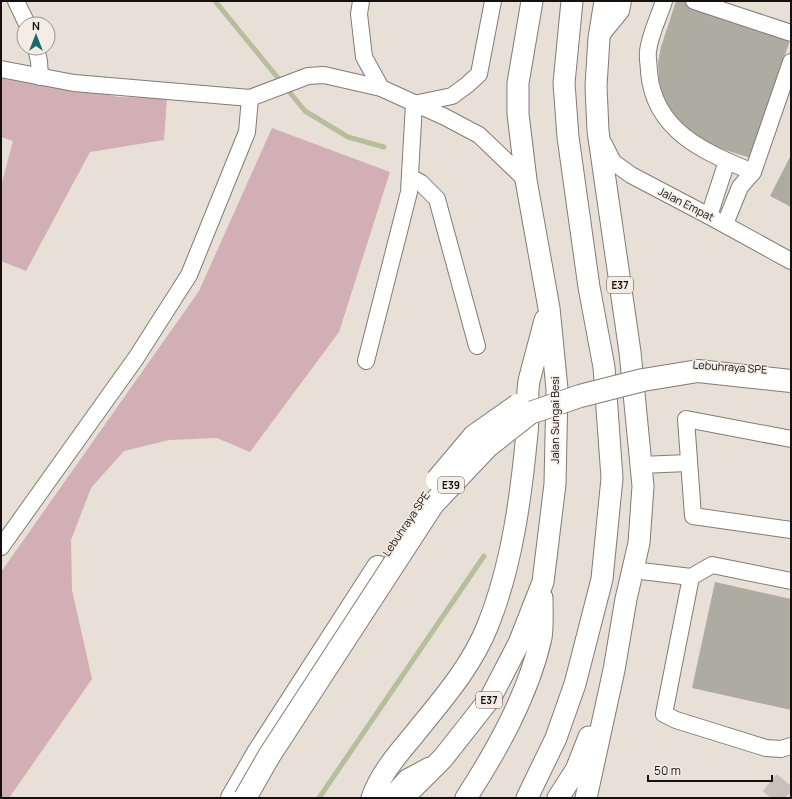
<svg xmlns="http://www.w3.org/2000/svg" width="792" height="799" viewBox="0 0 792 799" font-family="Manrope,sans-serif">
<rect width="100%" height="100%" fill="#e8dfd7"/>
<g fill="#d1afb4">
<polygon points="1,73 118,97 167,98 164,140 90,152 26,271 1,261 1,186 13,141 1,137"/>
<polygon points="272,128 390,172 339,332 250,452 217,438 169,440 124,451 91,488 71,540 72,590 92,679 9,798 1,798 1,572 199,291"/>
</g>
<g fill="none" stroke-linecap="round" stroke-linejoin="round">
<g stroke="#b6be9c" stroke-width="5">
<polyline points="215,1 305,111 348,137 384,147"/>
<polyline points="319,798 484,556"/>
</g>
</g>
<g fill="#aeaba1">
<polygon points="676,1 684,1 790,40 751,158 702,143 681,127 666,105 659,82 658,62 661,47"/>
<polygon points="791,155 791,207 770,196"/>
<polygon points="715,582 791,599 791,710 692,688"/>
</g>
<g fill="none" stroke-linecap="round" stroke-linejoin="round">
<polyline stroke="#c8c0b9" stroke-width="22" stroke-dasharray="22 11" stroke-linecap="butt" points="771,798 791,774"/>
<defs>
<g id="minor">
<polyline points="16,1 27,24"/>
<polyline points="361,1 359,14 364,57 381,88"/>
<path d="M 664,1 C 659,17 650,34 648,51 C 647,57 649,65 649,72 C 654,131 704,152 753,172 L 791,62"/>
<polyline points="694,1 791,33"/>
<polyline points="599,38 621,11 623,1"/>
<polyline points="36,48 39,61 40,77"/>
<polyline points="1,69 74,83 250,98 308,76 324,75 381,88 445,117 479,135 526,180"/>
<polyline points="414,104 452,96 467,85 479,74 493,1"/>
<polyline points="604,144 613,162 631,175 709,216 791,261"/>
<polyline points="410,177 421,183 437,199 477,346"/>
<polyline points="709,216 727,161"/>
<polyline points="725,224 740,187 753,172"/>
<polyline points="366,361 409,192 414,104"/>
<polyline points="791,439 686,419 693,516 791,530"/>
<polyline points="641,465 688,463"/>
<polyline points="1,547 136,358 189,275 247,132 250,98"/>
<polyline points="633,570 691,577 712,565 791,581"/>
<polyline points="691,577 664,714 676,720 766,748 781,749 791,746"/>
<polyline points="388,798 406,778 428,766"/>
</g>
<g id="major">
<path d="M 372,798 C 380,775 396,756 412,737 C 440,702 471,668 488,625 C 512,565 521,497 527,433 C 529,416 526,398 529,381 C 534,361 540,340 545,320"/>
<polyline points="403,798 443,758 491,697 519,643 543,582 555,484 557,389 549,308 526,180 518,114 518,83 532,1"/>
<path d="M 466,798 C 497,750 528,695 541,638 C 543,625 542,611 542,598"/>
<polyline points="527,798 556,738 575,684 602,579 612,478 604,367 589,287 568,137 564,83 572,1"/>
<polyline points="558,798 576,770 589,737"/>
<polyline points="586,798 614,670 626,599 639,543 643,486 630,352 598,131 596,86 599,38 605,1"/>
</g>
<polyline id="highway" points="232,798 258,753 378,567"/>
</defs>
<use href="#minor" stroke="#837b75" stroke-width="18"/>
<use href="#major" stroke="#837b75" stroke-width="23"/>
<use href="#highway" stroke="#837b75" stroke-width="24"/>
<use href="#minor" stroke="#fff" stroke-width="16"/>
<use href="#major" stroke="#fff" stroke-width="21"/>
<use href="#highway" stroke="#fff" stroke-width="22"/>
<defs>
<g id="highway-bridge">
<polyline points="437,480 474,436 518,405"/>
<polyline points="245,798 269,756 433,504 488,446 530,413 580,396 643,380 698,371 791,381"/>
</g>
</defs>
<use href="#highway-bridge" stroke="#837b75" stroke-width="24" stroke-linecap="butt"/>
<use href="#highway-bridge" stroke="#fff" stroke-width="22"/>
</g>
<g text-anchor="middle" stroke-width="3" stroke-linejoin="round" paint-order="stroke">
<g fill="#f5ece5" stroke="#57524e" stroke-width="1">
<rect x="607" y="277" width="26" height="16" rx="3"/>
<rect x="438" y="477" width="26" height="16" rx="3"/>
<rect x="476" y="692" width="26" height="16" rx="3"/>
</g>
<g font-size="10" font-weight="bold" fill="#13100e">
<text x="620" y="289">E37</text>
<text x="451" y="489">E39</text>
<text x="489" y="704">E37</text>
</g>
<g font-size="11" fill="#13100e" stroke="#f5ece5">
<text transform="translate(686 204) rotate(27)" y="4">Jalan Empat</text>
<text transform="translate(730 367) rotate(4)" y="4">Lebuhraya SPE</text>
<text transform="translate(555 420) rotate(-90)" y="4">Jalan Sungai Besi</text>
<text transform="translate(406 524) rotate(-56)" y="4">Lebuhraya SPE</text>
</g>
</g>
<rect width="792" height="799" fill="none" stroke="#13100e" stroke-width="4"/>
<g transform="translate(36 36)"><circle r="19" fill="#f5ece5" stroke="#9b948f"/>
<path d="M0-3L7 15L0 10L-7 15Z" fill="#1b686e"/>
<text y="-6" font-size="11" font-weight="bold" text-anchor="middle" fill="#13100e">N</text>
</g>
<path d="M648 775v6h124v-6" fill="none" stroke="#13100e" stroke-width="2"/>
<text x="654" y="775" font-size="12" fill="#13100e" stroke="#f5ece5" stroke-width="3" paint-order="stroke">50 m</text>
</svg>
